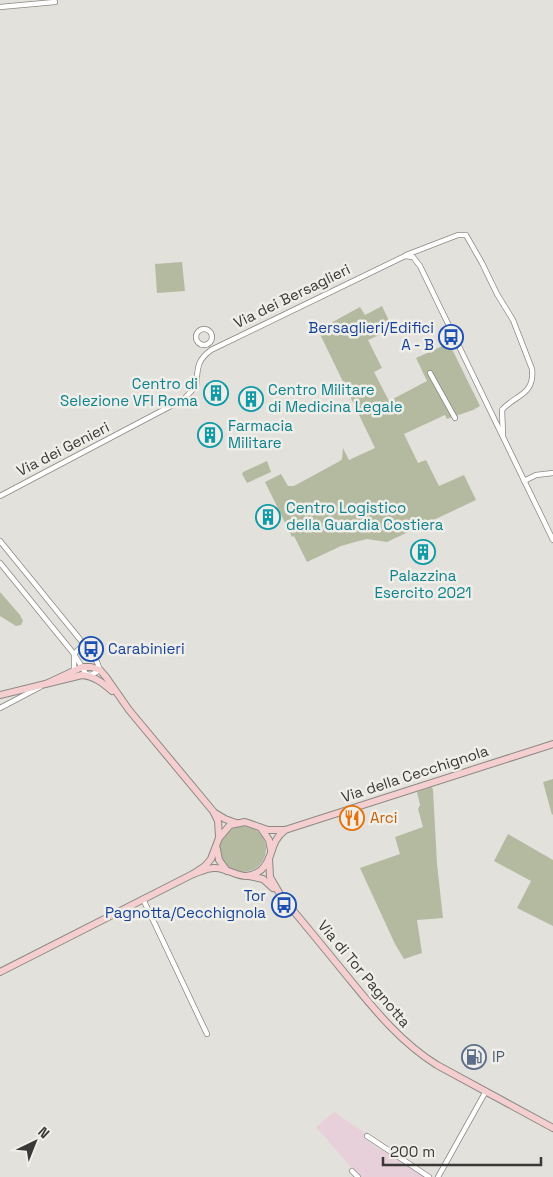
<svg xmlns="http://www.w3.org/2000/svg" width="553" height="1177" viewBox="0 0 553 1177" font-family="'Space Grotesk',sans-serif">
<rect width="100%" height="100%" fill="#e3e1dc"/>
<polygon fill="#e8d0da" points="334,1112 365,1133 366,1140 424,1177 360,1177 316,1127"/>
<g fill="#b3baa0">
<polygon points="182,262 185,291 157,293 155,264"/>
<polygon points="382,306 393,329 368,340 382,368 374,372 389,401 427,381 416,358 449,343 480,406 473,410 447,419 445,415 404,434 418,463 426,460 439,486 464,475 476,500 387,542 367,539 355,542 341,546 307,562 294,536 292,537 265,482 281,474 288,486 294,486 340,461 342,459 343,448 349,460 375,448 318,330 360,307 365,315"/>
<polygon points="267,461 271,472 247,483 242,474 243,472"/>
<polygon points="0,592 20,615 23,621 21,625 16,626 0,616"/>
<polygon points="553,779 553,814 552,815 543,782"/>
<polygon points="432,787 433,790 437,864 443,918 417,920 422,953 404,959 395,944 360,868 400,854 395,837 423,827 418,809 420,805 417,792"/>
<circle cx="243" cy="849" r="23"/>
<polygon points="508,834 553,860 553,926 517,908 531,881 494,861"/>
</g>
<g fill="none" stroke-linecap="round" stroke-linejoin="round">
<defs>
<g id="street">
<polyline points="0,7 55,2"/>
<path d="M 406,255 L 458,235 L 466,235 L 482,263 L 497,294 L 513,320 L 532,369 C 535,396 514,395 502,410 L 503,436"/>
<circle cx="204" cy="337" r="8"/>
<polyline points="430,373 455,418"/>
<polyline points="524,481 536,475 553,473"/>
<path d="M 0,496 L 184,399 L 196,386 C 198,369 196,361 211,350 L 405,256 L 413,257 L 420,266 L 553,540"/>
<polyline points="0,541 87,648 97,662 100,670 91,675 86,674 74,654 0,563"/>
<polyline points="74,654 79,649 87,648"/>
<polyline points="74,670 74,655"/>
<polyline points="0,708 40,687"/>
<polyline points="143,899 207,1034"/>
<polyline points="367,1136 429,1177"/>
<polyline points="352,1171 358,1177"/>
<polyline points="438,1177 486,1091"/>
</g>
<g id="secondary">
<polyline points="48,683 82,667 91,667 100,670 106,677 129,710 213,811 218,821 219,836"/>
<path d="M 0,695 L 82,675 C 94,676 103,683 112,691"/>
<polyline points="215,813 225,819 236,823"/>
<polyline points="261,828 269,840 271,850"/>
<polyline points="217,849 219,860 227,871"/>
<path d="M 269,858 L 270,877 L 281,896 C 303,922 325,949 347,976 C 374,1009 400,1042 437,1065 L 553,1128"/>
<polyline points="193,874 205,866 211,859 219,838 230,825 245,822 268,830 285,830 553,744"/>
<polyline points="249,876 263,879 273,888"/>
<path d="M 0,972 L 193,874 C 200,872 208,867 216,868 C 233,869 243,884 261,870 C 274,859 269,842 285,830"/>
</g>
</defs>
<use href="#street" stroke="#8b8984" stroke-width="6"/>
<use href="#secondary" stroke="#8b8984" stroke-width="8"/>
<use href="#street" stroke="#fff" stroke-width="4.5"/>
<use href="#secondary" stroke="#f5cfd0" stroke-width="6"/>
</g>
<defs>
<symbol id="bus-ring" viewBox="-11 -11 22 22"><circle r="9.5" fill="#f0eee9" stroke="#1a4fb4" stroke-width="1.5"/><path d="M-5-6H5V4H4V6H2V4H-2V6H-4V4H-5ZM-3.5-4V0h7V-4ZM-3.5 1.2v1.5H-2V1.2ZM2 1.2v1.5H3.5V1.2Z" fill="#1a4fb4"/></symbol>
<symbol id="building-ring" viewBox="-11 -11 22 22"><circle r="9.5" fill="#f0eee9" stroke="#0f9aa8" stroke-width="1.5"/><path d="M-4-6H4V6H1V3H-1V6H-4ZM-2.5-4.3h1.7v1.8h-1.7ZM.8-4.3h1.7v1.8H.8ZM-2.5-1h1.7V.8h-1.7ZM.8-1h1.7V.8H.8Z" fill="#0f9aa8"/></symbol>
<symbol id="restaurant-ring" viewBox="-11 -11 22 22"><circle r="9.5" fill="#f0eee9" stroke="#e8710a" stroke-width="1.5"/><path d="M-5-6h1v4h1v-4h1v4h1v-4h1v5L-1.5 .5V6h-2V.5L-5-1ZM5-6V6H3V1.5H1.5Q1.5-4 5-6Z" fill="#e8710a"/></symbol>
<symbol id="fuel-ring" viewBox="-11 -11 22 22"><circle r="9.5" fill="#f0eee9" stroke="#5c6f8a" stroke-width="1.5"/><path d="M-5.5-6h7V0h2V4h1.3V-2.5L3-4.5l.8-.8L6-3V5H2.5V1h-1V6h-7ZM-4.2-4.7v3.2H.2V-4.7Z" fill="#5c6f8a"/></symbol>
</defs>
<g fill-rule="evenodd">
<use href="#bus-ring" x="437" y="323" width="28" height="28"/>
<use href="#building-ring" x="202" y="379" width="28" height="28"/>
<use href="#building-ring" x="237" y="385" width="28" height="28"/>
<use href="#building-ring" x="196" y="421" width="28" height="28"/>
<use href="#building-ring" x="254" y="503" width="28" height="28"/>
<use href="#building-ring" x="409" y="538" width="28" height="28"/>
<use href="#bus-ring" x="77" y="635" width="28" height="28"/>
<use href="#restaurant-ring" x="338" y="804" width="28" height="28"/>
<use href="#bus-ring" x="270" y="891" width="28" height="28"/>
<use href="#fuel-ring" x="460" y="1043" width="28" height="28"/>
</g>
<g text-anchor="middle" stroke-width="5" stroke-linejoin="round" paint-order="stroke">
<g font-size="15" fill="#3a3937" stroke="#f0eee9">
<text transform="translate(292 296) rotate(-26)" y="5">Via dei Bersaglieri</text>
<text transform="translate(63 449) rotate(-27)" y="5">Via dei Genieri</text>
<text transform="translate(415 774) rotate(-18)" y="5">Via della Cecchignola</text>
<text transform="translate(364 974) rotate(50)" y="5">Via di Tor Pagnotta</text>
</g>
<g font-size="15" fill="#164399" stroke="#f0eee9" text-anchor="end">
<text x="434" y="333">Bersaglieri/Edifici<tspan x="434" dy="17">A - B</tspan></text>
<text x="108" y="654" text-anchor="start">Carabinieri</text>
<text x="266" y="901">Tor<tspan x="266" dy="17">Pagnotta/Cecchignola</tspan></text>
</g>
<g font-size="15" fill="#0d838f" stroke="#f0eee9" text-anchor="start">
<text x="198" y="389" text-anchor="end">Centro di<tspan x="198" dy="17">Selezione VFI Roma</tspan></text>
<text x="268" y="395">Centro Militare<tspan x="268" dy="17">di Medicina Legale</tspan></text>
<text x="228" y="431">Farmacia<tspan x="228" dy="17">Militare</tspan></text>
<text x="286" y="513">Centro Logistico<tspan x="286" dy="17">della Guardia Costiera</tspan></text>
<text x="423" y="581" text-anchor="middle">Palazzina<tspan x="423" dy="17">Esercito 2021</tspan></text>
</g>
<g font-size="15" fill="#c56008" stroke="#f0eee9" text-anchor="start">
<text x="370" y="823">Arci</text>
</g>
<g font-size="15" fill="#4e5e75" stroke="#f0eee9" text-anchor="start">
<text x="492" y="1062">IP</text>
</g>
</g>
<g transform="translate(35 1142) rotate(43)" stroke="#f0eee9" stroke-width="4" paint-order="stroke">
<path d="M0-4L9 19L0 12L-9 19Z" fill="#3a3937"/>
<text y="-8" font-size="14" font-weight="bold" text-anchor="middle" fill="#3a3937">N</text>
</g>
<path d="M383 1157v8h158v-8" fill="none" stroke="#3a3937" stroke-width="2.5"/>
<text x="390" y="1157" font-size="15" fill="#3a3937" stroke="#f0eee9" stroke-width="4" paint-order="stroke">200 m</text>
</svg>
